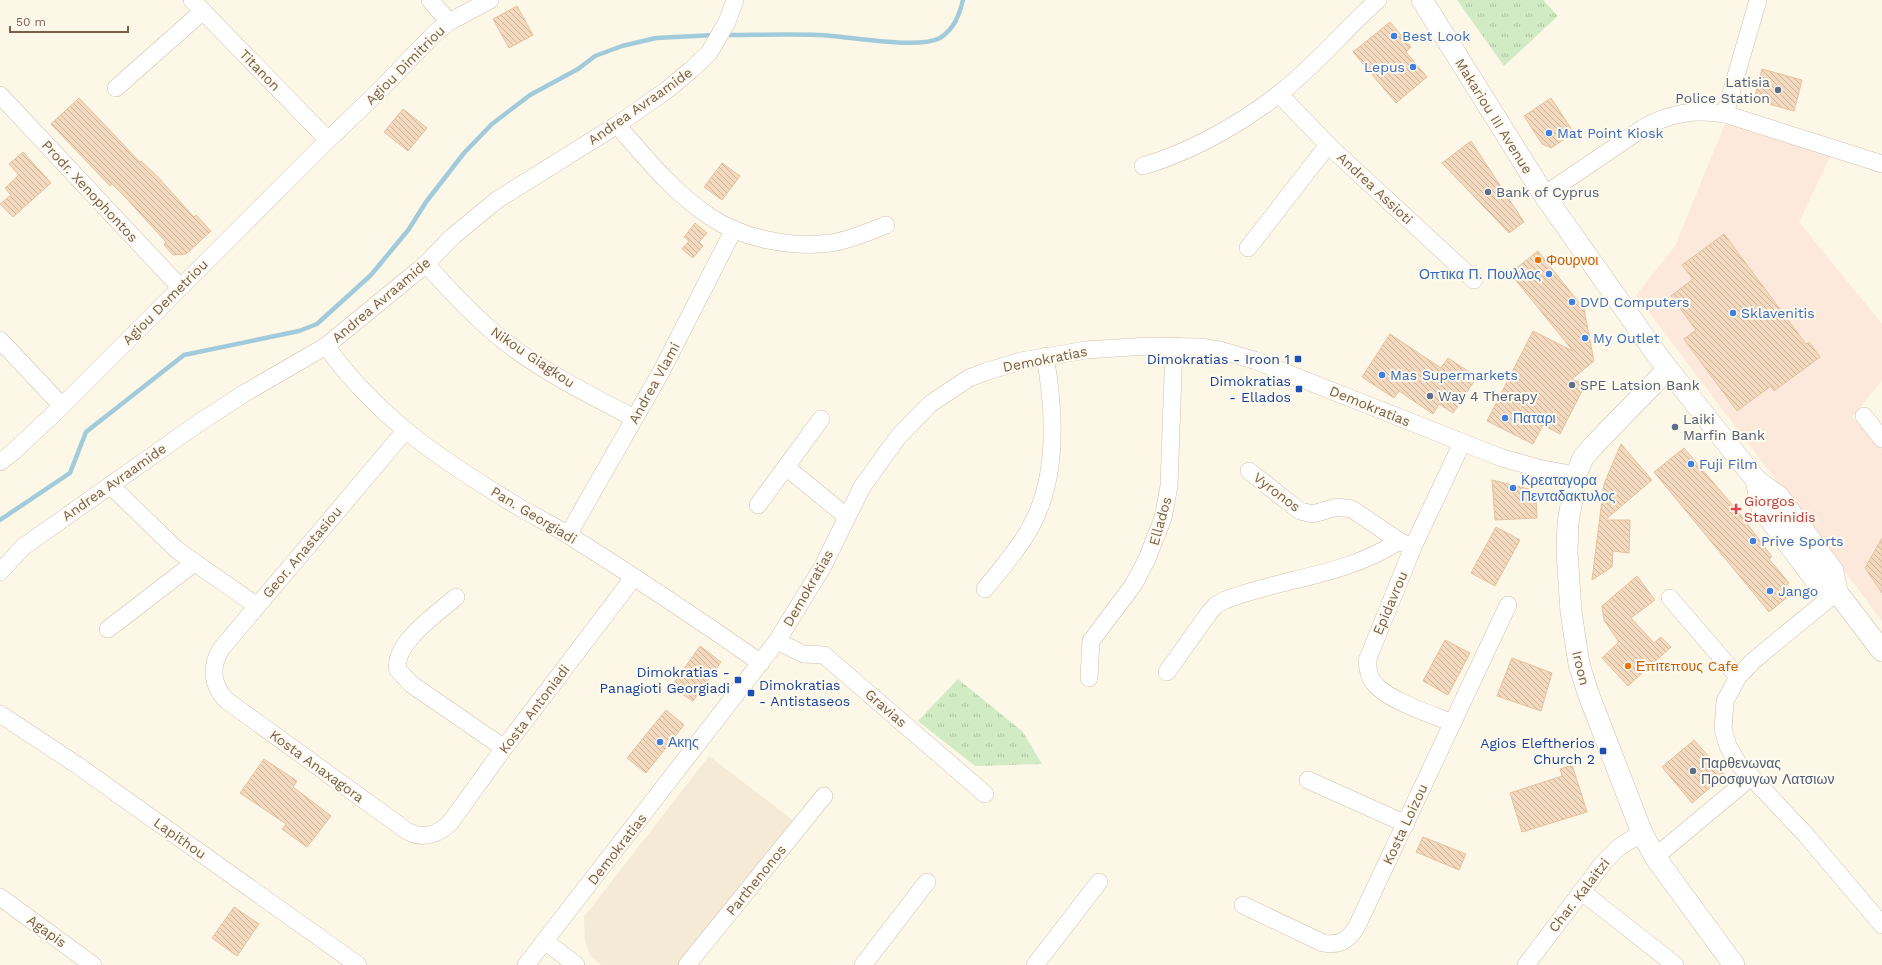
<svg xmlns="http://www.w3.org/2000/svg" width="1882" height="965" viewBox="0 0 1882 965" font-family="'Work Sans',sans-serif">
<defs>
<pattern id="park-tufts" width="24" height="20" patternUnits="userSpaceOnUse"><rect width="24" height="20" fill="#d1ecc5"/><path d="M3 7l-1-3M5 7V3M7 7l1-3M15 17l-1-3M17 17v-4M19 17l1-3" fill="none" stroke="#aec3a2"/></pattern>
<pattern id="building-back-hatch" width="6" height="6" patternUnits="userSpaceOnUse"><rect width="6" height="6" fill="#f3d9be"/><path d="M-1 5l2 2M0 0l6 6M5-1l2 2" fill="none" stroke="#cab39c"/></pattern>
</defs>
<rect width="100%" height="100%" fill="#fdf7e8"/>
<polygon fill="#f5ead6" points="709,756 794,821 677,965 601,965 590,955 585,941 584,917"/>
<polygon fill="#fde9db" points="1725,124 1832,153 1799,222 1882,324 1882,381 1852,417 1882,449 1882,621 1636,295 1675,246"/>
<g fill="url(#park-tufts)">
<polygon points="1457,0 1543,0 1558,16 1504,66"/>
<polygon points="958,679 1023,732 1042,764 975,766 918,721"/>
</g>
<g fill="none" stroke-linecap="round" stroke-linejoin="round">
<g stroke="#a1cbda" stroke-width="4.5">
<path d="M 724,35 C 756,35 787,34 819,35 C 847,36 918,50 940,38 C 954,29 959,16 963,0"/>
<polyline points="0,520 70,473 86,432 184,355 299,331 317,324 371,275 409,229 426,202 464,153 492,124 530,95 578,69 595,56 622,46 656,38 715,35"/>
</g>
</g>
<g fill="url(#building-back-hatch)" stroke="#e7c29e">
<polygon points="517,6 533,35 509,48 493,19"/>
<polygon points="1390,22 1411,47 1406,52 1427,77 1396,103 1353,52"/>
<polygon points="1762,69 1802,80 1794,111 1754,100"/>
<polygon points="79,98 140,162 141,161 157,176 194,217 196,215 211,231 186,254 173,255 164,245 166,242 127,199 112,184 110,186 51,124"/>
<polygon points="1551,98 1574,133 1551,148 1542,144 1524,116"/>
<polygon points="403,109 427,128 408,151 384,132"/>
<polygon points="1471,141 1524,222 1509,233 1442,163"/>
<polygon points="23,152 51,183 13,217 0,204 11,195 5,188 19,175 9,164"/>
<polygon points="722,163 740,176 722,200 704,187"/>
<polygon points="695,223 707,233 699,242 703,246 693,258 682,249 689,241 684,237"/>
<polygon points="1724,234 1806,344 1809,342 1820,357 1774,391 1771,386 1737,411 1684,339 1696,330 1671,296 1693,279 1682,265"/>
<polygon points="1538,251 1584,309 1594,361 1572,379 1585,385 1560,434 1543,425 1533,444 1487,421 1533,331 1573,351 1510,273"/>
<polygon points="1390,334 1441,368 1448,358 1477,377 1453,413 1439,404 1433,414 1399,391 1394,398 1362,377"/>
<polygon points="1621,444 1652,480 1605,520 1630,520 1629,553 1613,551 1612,567 1592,580 1604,484"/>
<polygon points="1684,448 1740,514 1772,557 1769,559 1789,583 1784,588 1790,595 1769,612 1654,472"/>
<polygon points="1492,480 1529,489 1536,496 1537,518 1495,520"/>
<polygon points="1496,527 1520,540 1495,586 1471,573"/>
<polygon points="1882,538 1882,593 1865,568"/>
<polygon points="1637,576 1655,600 1631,618 1654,643 1661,637 1671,647 1628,686 1602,658 1619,642 1604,620 1602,606"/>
<polygon points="1445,640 1470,653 1448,695 1423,681"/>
<polygon points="700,646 721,662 693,701 671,687"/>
<polygon points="1512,658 1552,673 1541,711 1497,696"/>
<polygon points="666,710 684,725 646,773 627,758"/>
<polygon points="1694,740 1725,775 1692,803 1662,767"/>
<polygon points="264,759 297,781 293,787 331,816 307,847 282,829 286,824 240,793"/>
<polygon points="1572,765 1587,812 1522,832 1510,793 1562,776 1560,769"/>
<polygon points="1423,837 1466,854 1459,870 1416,852"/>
<polygon points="234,907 259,924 237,956 212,938"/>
</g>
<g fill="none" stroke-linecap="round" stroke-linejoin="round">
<defs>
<g id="minor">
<polyline points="192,0 328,140"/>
<polyline points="430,0 449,22"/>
<polyline points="116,88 203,11"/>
<polyline points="1279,94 1328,145 1474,280"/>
<polyline points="0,95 180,287"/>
<polyline points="1725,114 1758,0"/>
<path d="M 617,125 C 645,157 673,192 709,216 C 742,239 792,248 831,243 C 850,240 868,232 886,225"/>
<path d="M 1143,166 C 1193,151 1237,126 1279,94 C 1315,66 1344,30 1378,0"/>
<path d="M 1544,195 L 1643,128 C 1670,113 1695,109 1725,114 L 1882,164"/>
<polyline points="1248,248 1328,145"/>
<path d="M 426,264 C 450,291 475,318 504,341 C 543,372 590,395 634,418"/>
<polyline points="0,340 62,406"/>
<path d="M 326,346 C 379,420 446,463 522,509 C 538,518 554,526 570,536 C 635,577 698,619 761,663"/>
<polyline points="1864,416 1882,439"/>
<path d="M 405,431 L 221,649 C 210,667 212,685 226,700 L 407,831 C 424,840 437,835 450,823 L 504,748 L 634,577"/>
<polyline points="0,462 13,452 62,406 328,140 379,91 435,33 449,22 490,0"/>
<polyline points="786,467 846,516"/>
<polyline points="1249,471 1300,511 1313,514 1337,507 1352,509 1399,541 1408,545"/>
<polyline points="110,485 177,550 257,606"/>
<polyline points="758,505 821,419"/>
<polyline points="568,535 661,372 734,229"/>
<polyline points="0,572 23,547 200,422 245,393 326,346 426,264 452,237 497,200 617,125 667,90 692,69 709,53 727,22 735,0"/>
<path d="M 985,589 C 1000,570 1017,551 1029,530 C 1059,479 1055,412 1045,356"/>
<polyline points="1837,592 1753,661 1738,677 1725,701 1723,729 1728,746 1738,763 1806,835 1882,925"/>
<path d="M 456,597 C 438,613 392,644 398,670 L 411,684 L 504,748"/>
<polyline points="1670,598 1738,677"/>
<polyline points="108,629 194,563"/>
<polyline points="777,641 803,654 824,655 985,794"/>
<path d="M 1167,672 L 1209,613 L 1216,605 L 1225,600 C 1282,578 1346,576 1399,541"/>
<polyline points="1089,678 1091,641 1134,584 1147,559 1163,518 1169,486 1174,346"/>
<polyline points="0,714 77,765 358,965"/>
<path d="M 1453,723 C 1433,715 1387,700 1375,684 C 1369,678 1368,669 1367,661 L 1413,547 L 1462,443"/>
<polyline points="1308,780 1406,824"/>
<polyline points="1655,857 1751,777"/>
<polyline points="1581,891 1675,965"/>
<polyline points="0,897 93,965"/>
<path d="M 1243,905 L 1323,943 C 1340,946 1349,940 1357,926 L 1508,605"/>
<polyline points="545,941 576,965"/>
<polyline points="526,965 777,641 822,568 862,487 898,437 930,404 969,378 985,372 1021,361 1086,350 1148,346 1200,347 1219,350 1254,360 1502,458 1538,468 1576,475"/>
<polyline points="687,965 824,796"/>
<polyline points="863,965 927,882"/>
<polyline points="1035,965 1099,882"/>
<polyline points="1526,965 1604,862 1619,847 1642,833"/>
</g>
<g id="tertiary">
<polyline points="1422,0 1544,195 1660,359 1756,480 1779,497 1833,571 1837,592 1882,651"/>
<polyline points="1668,369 1594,445 1583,458 1576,475 1568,523 1567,552 1571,612 1579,664 1588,693 1642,833 1655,857 1734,965"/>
<polyline points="1756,480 1762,509 1817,582 1837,592"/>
</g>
</defs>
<use href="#minor" stroke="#d0c0ac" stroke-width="18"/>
<use href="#tertiary" stroke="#d0c0ac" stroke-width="22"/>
<use href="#minor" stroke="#fff" stroke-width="17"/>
<use href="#tertiary" stroke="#fff" stroke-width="21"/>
</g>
<g fill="#3f7fe0" stroke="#fffaef" stroke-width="1.5">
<circle cx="1394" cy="36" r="4"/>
<circle cx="1413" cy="67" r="4"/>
<circle cx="1549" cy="133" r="4"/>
<circle cx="1549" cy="274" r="4"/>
<circle cx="1572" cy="302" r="4"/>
<circle cx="1733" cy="313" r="4"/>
<circle cx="1585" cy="338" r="4"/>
<circle cx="1382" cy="375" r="4"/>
<circle cx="1505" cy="418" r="4"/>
<circle cx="1691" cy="464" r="4"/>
<circle cx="1513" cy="488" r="4"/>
<circle cx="1753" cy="541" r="4"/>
<circle cx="1770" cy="591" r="4"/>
<circle cx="660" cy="742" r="4"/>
</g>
<g fill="#5c6f8a" stroke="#fffaef" stroke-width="1.5">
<circle cx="1778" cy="90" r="4"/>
<circle cx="1488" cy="192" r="4"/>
<circle cx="1572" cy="385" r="4"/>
<circle cx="1430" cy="396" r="4"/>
<circle cx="1675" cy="427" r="4"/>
<circle cx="1693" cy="771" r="4"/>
</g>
<g fill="#e8710a" stroke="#fffaef" stroke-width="1.5">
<circle cx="1538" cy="260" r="4"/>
<circle cx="1628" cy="666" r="4"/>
</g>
<g fill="#1a4fb4" stroke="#fffaef" stroke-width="1.5">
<rect x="1294" y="355" width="8" height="8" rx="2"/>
<rect x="1295" y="385" width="8" height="8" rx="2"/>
<rect x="734" y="676" width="8" height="8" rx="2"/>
<rect x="747" y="689" width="8" height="8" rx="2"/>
<rect x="1599" y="747" width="8" height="8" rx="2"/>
</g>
<path fill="#e0444e" stroke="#fffaef" stroke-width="1.5" d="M1734 503h4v4h4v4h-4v4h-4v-4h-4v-4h4z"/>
<g text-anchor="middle" stroke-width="4" stroke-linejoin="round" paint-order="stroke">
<g font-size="14" fill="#366cbe" stroke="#fffaef" text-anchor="start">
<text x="1402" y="41">Best Look</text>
<text x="1405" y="72" text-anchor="end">Lepus</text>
<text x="1557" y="138">Mat Point Kiosk</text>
<text x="1541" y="279" text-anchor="end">Οπτικα Π. Πουλλος</text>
<text x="1580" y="307">DVD Computers</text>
<text x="1741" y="318">Sklavenitis</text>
<text x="1593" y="343">My Outlet</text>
<text x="1390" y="380">Mas Supermarkets</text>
<text x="1513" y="423">Παταρι</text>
<text x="1699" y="469">Fuji Film</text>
<text x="1521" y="485">Κρεαταγορα<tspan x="1521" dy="16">Πενταδακτυλος</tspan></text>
<text x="1761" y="546">Prive Sports</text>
<text x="1778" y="596">Jango</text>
<text x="668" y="747">Ακης</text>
</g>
<g font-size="14" fill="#78604a" stroke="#fffaef">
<text transform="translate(405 65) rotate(-45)" y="5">Agiou Dimitriou</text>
<text transform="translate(260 70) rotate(46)" y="5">Titanon</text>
<text transform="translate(640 106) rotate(-35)" y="5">Andrea Avraamide</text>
<text transform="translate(1494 116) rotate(58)" y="5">Makariou III Avenue</text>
<text transform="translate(1375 188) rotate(43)" y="5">Andrea Assioti</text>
<text transform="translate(90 191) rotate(47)" y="5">Prodr. Xenophontos</text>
<text transform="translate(381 300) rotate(-40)" y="5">Andrea Avraamide</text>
<text transform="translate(165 302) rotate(-45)" y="5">Agiou Demetriou</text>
<text transform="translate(533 357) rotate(34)" y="5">Nikou Giagkou</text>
<text transform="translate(1045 359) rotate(-11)" y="5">Demokratias</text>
<text transform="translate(654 383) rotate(-61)" y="5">Andrea Vlami</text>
<text transform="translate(1370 406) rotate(22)" y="5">Demokratias</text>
<text transform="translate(114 482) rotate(-35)" y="5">Andrea Avraamide</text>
<text transform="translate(1277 492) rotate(37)" y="5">Vyronos</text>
<text transform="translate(534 515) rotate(31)" y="5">Pan. Georgiadi</text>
<text transform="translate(1160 521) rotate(-74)" y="5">Ellados</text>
<text transform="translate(302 552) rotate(-50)" y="5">Geor. Anastasiou</text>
<text transform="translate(808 588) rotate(-60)" y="5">Demokratias</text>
<text transform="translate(1390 603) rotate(-67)" y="5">Epidavrou</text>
<text transform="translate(1581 668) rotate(76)" y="5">Iroon</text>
<text transform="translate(886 708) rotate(41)" y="5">Gravias</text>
<text transform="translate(534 709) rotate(-53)" y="5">Kosta Antoniadi</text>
<text transform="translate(317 766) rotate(36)" y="5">Kosta Anaxagora</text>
<text transform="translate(1405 824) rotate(-65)" y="5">Kosta Loizou</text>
<text transform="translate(180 838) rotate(35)" y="5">Lapithou</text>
<text transform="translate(617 849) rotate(-52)" y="5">Demokratias</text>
<text transform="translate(756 880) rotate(-51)" y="5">Parthenonos</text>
<text transform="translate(1579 895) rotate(-52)" y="5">Char. Kalaitzi</text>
<text transform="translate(47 931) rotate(36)" y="5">Agapis</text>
</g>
<g font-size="14" fill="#4e5e75" stroke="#fffaef" text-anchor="start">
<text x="1770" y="87" text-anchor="end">Latisia<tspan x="1770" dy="16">Police Station</tspan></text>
<text x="1496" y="197">Bank of Cyprus</text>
<text x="1580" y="390">SPE Latsion Bank</text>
<text x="1438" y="401">Way 4 Therapy</text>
<text x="1683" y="424">Laiki<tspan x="1683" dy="16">Marfin Bank</tspan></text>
<text x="1701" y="768">Παρθενωνας<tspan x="1701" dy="16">Προσφυγων Λατσιων</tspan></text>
</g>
<g font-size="14" fill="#c56008" stroke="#fffaef" text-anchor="start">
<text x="1546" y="265">Φουρνοι</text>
<text x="1636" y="671">Επιτεπους Cafe</text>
</g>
<g font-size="14" fill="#164399" stroke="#fffaef" text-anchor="end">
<text x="1290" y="364">Dimokratias - Iroon 1</text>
<text x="1291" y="386">Dimokratias<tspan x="1291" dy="16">- Ellados</tspan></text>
<text x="730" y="677">Dimokratias -<tspan x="730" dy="16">Panagioti Georgiadi</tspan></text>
<text x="759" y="690" text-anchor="start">Dimokratias<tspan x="759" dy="16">- Antistaseos</tspan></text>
<text x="1595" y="748">Agios Eleftherios<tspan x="1595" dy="16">Church 2</tspan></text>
</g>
<g font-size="14" fill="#be3a42" stroke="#fffaef" text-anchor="start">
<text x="1744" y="506">Giorgos<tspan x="1744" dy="16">Stavrinidis</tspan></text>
</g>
</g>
<path d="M10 26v6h118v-6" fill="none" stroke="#78604a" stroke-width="2"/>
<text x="16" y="26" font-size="12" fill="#78604a" stroke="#fffaef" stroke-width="3" paint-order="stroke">50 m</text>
</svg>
